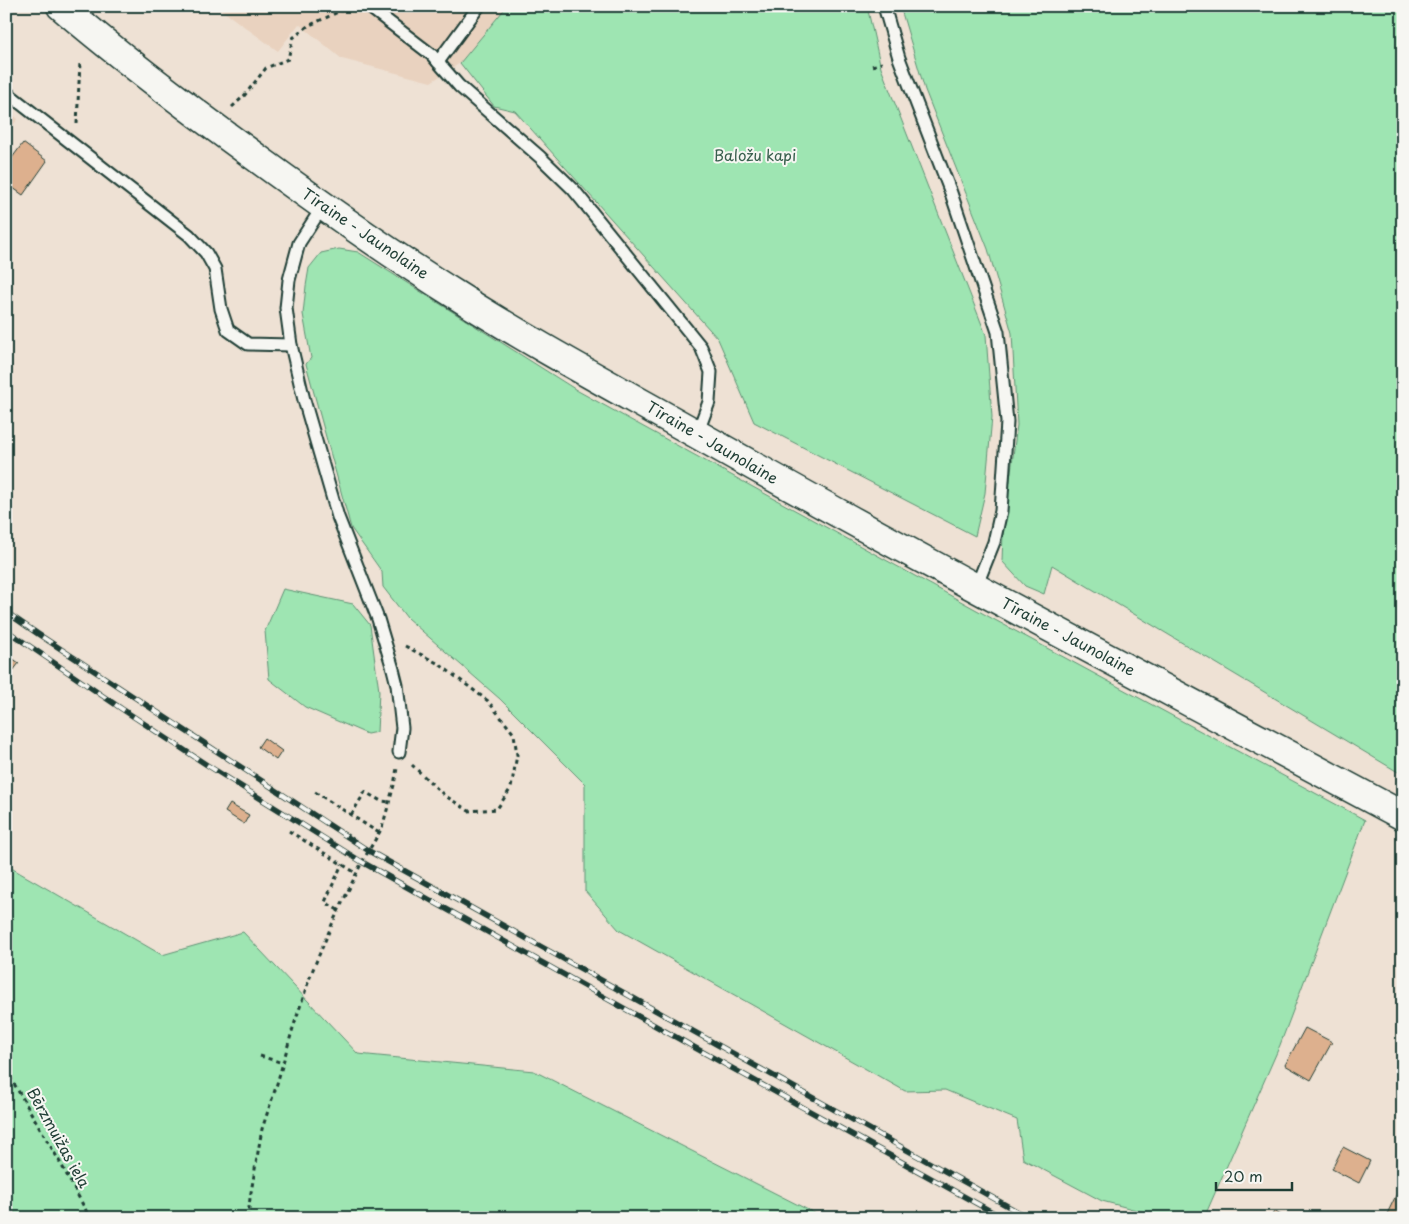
<svg xmlns="http://www.w3.org/2000/svg" width="1409" height="1224" viewBox="0 0 1409 1224" font-family="'Playpen Sans',sans-serif">
<rect width="100%" height="100%" fill="#eee1d4"/>
<filter id="ink" filterUnits="userSpaceOnUse"><feTurbulence type="fractalNoise" baseFrequency=".02" numOctaves="2"/><feDisplacementMap in="SourceGraphic" scale="10" xChannelSelector="R" yChannelSelector="G"/><feConvolveMatrix kernelMatrix="1 2 1 2 8 2 1 2 1" color-interpolation-filters="sRGB"/></filter>
<g filter="url(#ink)">
<g fill="#e9d2bf">
<polygon points="216,6 507,6 460,63 431,82 342,59 299,24 278,51"/>
<polygon points="6,109 18,119 6,134"/>
</g>
<g fill="#9ee5b2" stroke="#5e9173">
<polygon points="507,6 867,6 881,68 986,335 992,417 985,493 975,536 754,422 718,339 515,111 494,106 460,63"/>
<polygon points="900,6 1403,6 1403,775 1052,565 1044,594 1025,586 1002,561 1003,534 1017,425 1012,333 988,249 925,90"/>
<polygon points="339,249 358,252 578,391 995,620 1365,820 1280,1045 1204,1218 1167,1218 1102,1201 1023,1159 1017,1120 945,1090 905,1091 619,930 585,891 585,784 500,699 407,618 383,587 382,572 351,528 306,364 311,358 303,314 306,286 309,268 321,253"/>
<polygon points="283,589 353,604 370,625 379,691 377,732 367,734 305,707 269,679 265,631"/>
<polygon points="6,865 162,955 243,932 358,1054 534,1071 824,1218 315,1218 311,1214 251,1218 16,1218 6,1193"/>
</g>
<g fill="#ddb08e" stroke="#1f3d34">
<polygon points="23,143 47,161 23,195 6,183 6,166"/>
<polygon points="6,654 19,663 13,671 6,666"/>
<polygon points="264,738 282,751 276,760 258,747"/>
<polygon points="230,804 249,815 244,824 225,812"/>
<polygon points="1305,1028 1332,1042 1311,1080 1285,1065"/>
<polygon points="1343,1147 1370,1161 1359,1183 1332,1169"/>
<polygon points="1403,1181 1403,1205 1396,1218 1385,1218"/>
<polygon points="1274,1211 1286,1218 1271,1218"/>
</g>
<g fill="none" stroke-linecap="round" stroke-linejoin="round">
<defs>
<g id="service">
<polyline points="368,6 432,55 459,86 540,157 573,189 701,347 711,372 709,402 697,434"/>
<polyline points="884,6 899,58 951,193 998,332 1007,422 1001,511 994,542 976,587"/>
<polyline points="438,62 479,6"/>
<polyline points="6,92 189,235 206,253 215,269 221,309 228,330 248,344 291,345"/>
<polyline points="323,206 299,243 289,280 286,308 291,345 304,400 338,517 378,619 393,669 397,685 402,728 399,752"/>
</g>
<path id="secondary" d="M 61,6 C 125,61 192,111 261,161 C 324,207 389,253 456,295 C 536,346 619,390 702,437 C 933,568 1169,690 1403,816"/>
</defs>
<use href="#service" stroke="#1f3d34" stroke-width="15"/>
<use href="#secondary" stroke="#1f3d34" stroke-width="31"/>
<g stroke="#1f3d34" stroke-width="3" stroke-dasharray="4 4" stroke-linecap="butt">
<polyline points="872,66 882,63"/>
<polyline points="232,107 244,96 266,68 288,59 293,38 308,26 349,7"/>
<polyline points="77,124 80,62"/>
<polyline points="405,646 439,664 488,701 514,734 517,755 511,788 497,809 469,811 444,795 412,765"/>
<polyline points="315,792 379,833"/>
<polyline points="351,815 365,792 381,801 390,802"/>
<polyline points="289,831 356,873"/>
<polyline points="338,910 325,902 342,864"/>
<polyline points="260,1056 283,1063"/>
<polyline points="6,1070 61,1164 90,1218"/>
<polyline points="248,1218 250,1198 262,1129 276,1087 293,1028 311,974 333,922 362,862 382,828 394,785 397,768"/>
</g>
<use href="#service" stroke="#f6f6f2" stroke-width="11"/>
<use href="#secondary" stroke="#f6f6f2" stroke-width="28"/>
<defs>
<g id="rail">
<polyline points="6,612 38,634 369,851 1029,1218"/>
<polyline points="6,630 122,709 207,765 362,862 672,1035 1003,1218"/>
</g>
</defs>
<use href="#rail" stroke="#1f3d34" stroke-width="5.5"/>
<use href="#rail" stroke="#f6f6f2" stroke-width="4" stroke-dasharray="11" stroke-linecap="butt"/>
</g>
</g>
<g text-anchor="middle" stroke-width="4" stroke-linejoin="round" paint-order="stroke">
<g font-size="15" fill="#385f4d" stroke="#f6f6f2">
<text x="755" y="161">Baložu kapi</text>
</g>
<g font-size="15" fill="#1f3d34" stroke="#f6f6f2">
<text transform="translate(365 234) rotate(34)" y="5">Tīraine - Jaunolaine</text>
<text transform="translate(712 443) rotate(30)" y="5">Tīraine - Jaunolaine</text>
<text transform="translate(1068 637) rotate(28)" y="5">Tīraine - Jaunolaine</text>
<text transform="translate(58 1138) rotate(61)" y="5">Bērzmuižas iela</text>
</g>
</g>
<rect width="1409" height="1224" fill="none" stroke="#f6f6f2" stroke-width="25"/>
<rect x="12" y="12" width="1384" height="1199" fill="none" stroke="#1f3d34" stroke-width="2" filter="url(#ink)"/>
<path d="M1216 1182v8h76v-8" fill="none" stroke="#1f3d34" stroke-width="2.5"/>
<text x="1224" y="1182" font-size="15" fill="#1f3d34" stroke="#f6f6f2" stroke-width="4" paint-order="stroke">20 m</text>
</svg>
